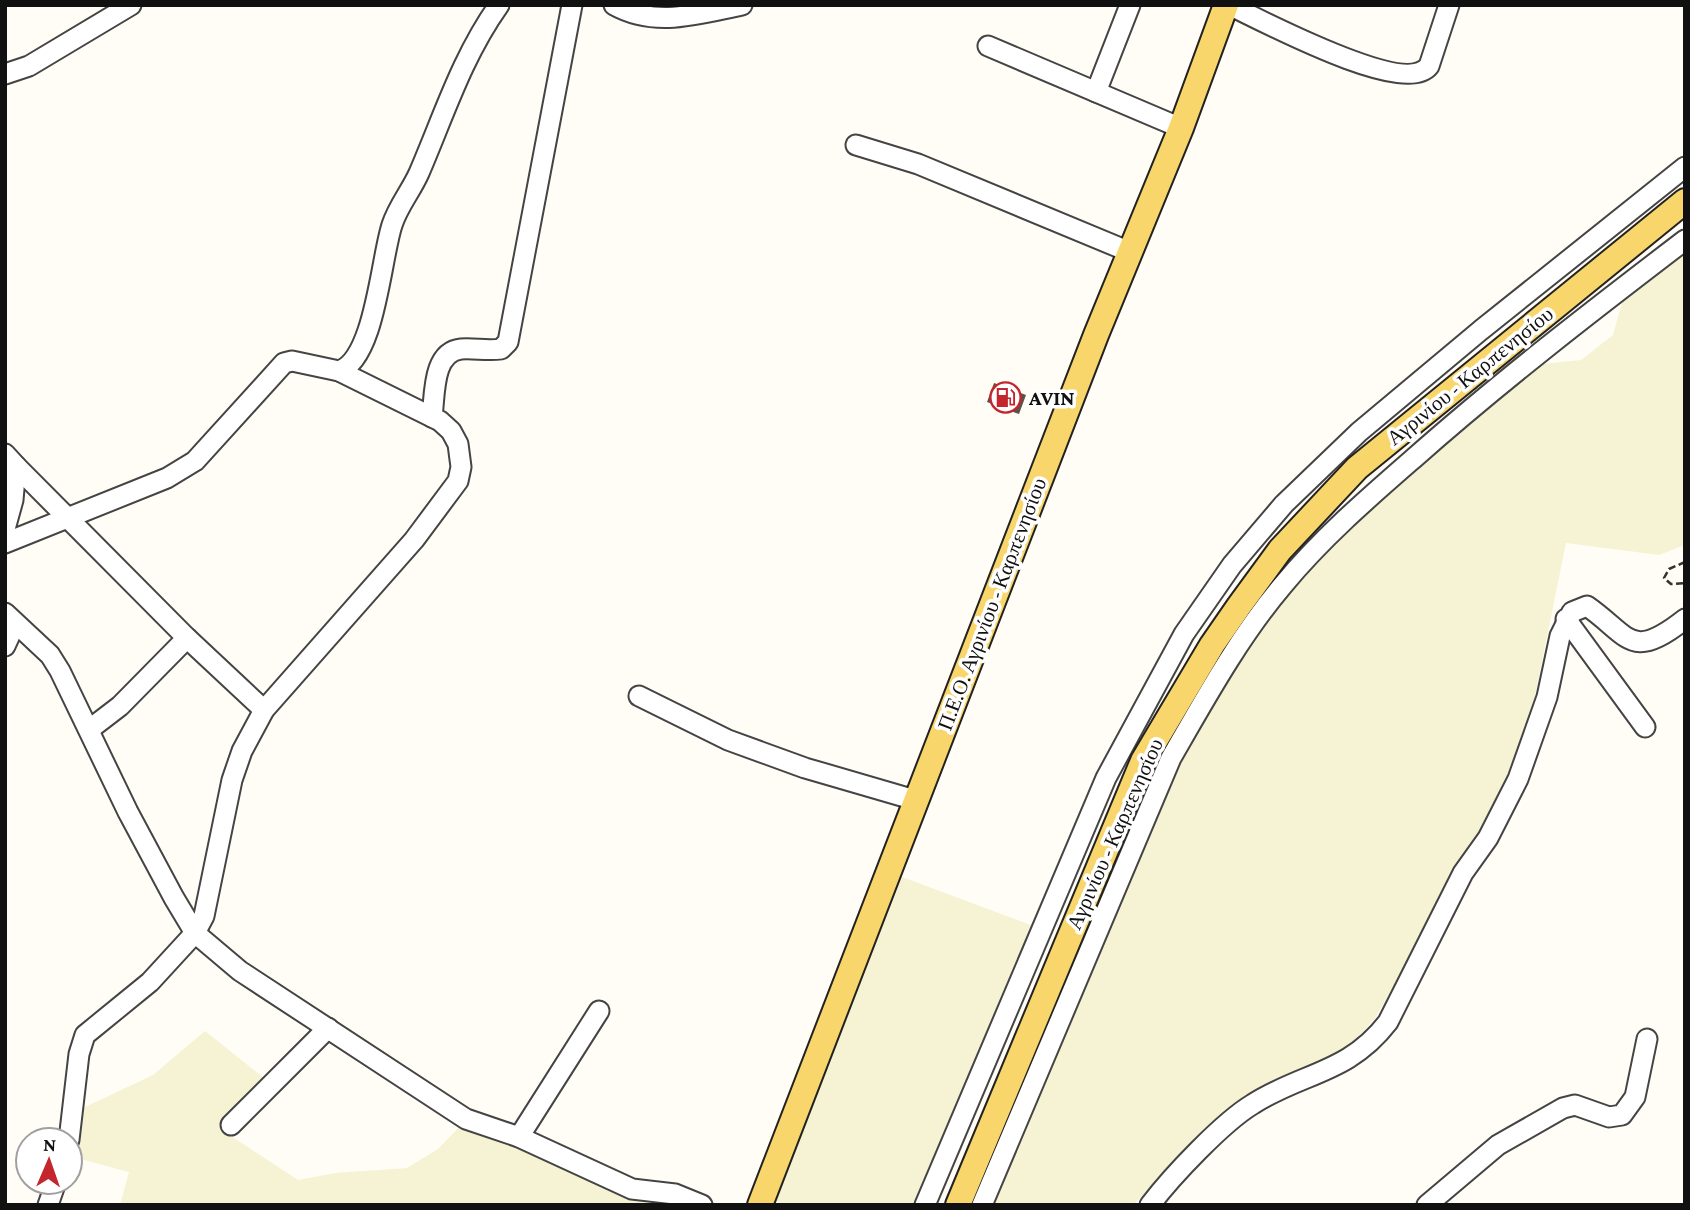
<svg xmlns="http://www.w3.org/2000/svg" width="1690" height="1210" viewBox="0 0 1690 1210" font-family="'Crimson Pro',serif">
<rect width="100%" height="100%" fill="#fffdf5"/>
<g fill="#f6f3d4">
<polygon points="1685,245 1685,545 1659,555 1566,543 1535,696 1517,761 1489,821 1375,1018 1356,1039 1329,1059 1224,1114 1133,1205 986,1205 1200,715 1309,561 1532,365 1581,360 1613,335 1623,299"/>
<polygon points="897,875 1036,927 918,1205 786,1205 772,1199"/>
<polygon points="205,1031 264,1078 219,1125 228,1134 298,1180 335,1173 407,1168 438,1149 465,1121 658,1200 656,1205 120,1205 129,1172 73,1157 83,1108 153,1075"/>
</g>
<polygon fill="#5a524d" points="994,383 1026,395 1019,414 987,402"/>
<g fill="none" stroke-linecap="round" stroke-linejoin="round">
<defs>
<g id="minor">
<path d="M 614,5 C 655,28 698,14 742,5"/>
<path d="M 1229,5 C 1261,20 1404,97 1429,66 L 1449,5"/>
<polyline points="988,46 1181,128"/>
<polyline points="5,74 29,66 131,5"/>
<polyline points="1096,92 1130,5"/>
<polyline points="856,145 918,164 1130,252"/>
<path d="M 432,417 C 435,396 432,352 461,349 C 474,348 488,351 501,349 L 508,342 L 572,5"/>
<polyline points="5,454 16,466 13,500 5,529"/>
<polyline points="16,466 187,638 264,710"/>
<path d="M 5,543 L 167,478 L 195,461 L 284,363 L 292,361 L 339,371 C 375,359 381,258 392,225 C 398,206 411,191 419,173 C 444,115 462,57 499,5"/>
<polyline points="5,613 50,655 60,671 128,812 174,898 195,933 240,971 466,1119 519,1137 632,1189 675,1194 702,1205"/>
<polyline points="1566,619 1645,727"/>
<polyline points="5,646 15,624"/>
<polyline points="639,696 728,740 805,768 915,800"/>
<polyline points="90,729 120,706 187,638"/>
<polyline points="231,1125 328,1028"/>
<polyline points="519,1137 599,1011"/>
<polyline points="69,1140 79,1054 85,1035 150,982 195,933 204,916 232,780 242,751 264,710 414,540 458,481 461,467 458,444 451,431 440,421 339,371"/>
<polyline points="48,1205 56,1182"/>
<polyline points="925,1205 1106,778 1184,634 1232,565 1284,504 1359,432 1481,330 1685,167"/>
<path d="M 982,1205 L 1171,758 C 1205,699 1239,637 1283,585 C 1322,538 1367,499 1413,459 C 1500,382 1592,311 1685,240"/>
<path d="M 1150,1205 C 1172,1176 1223,1122 1253,1104 C 1303,1072 1348,1074 1388,1022 L 1463,873 L 1488,838 L 1518,779 L 1547,697 L 1560,636 L 1572,612 L 1587,606 C 1630,636 1630,662 1685,619"/>
<polyline points="1427,1205 1498,1145 1563,1108 1575,1105 1609,1117 1622,1115 1635,1097 1647,1039"/>
</g>
<g id="major">
<polyline points="760,1205 1096,335 1181,128 1226,5"/>
<polyline points="958,1205 1143,761 1212,645 1239,606 1280,550 1357,468 1685,201"/>
</g>
</defs>
<use href="#minor" stroke="#444" stroke-width="23"/>
<use href="#major" stroke="#222" stroke-width="28"/>
<polyline stroke="#333" stroke-width="2.5" stroke-dasharray="7 3.5" stroke-linecap="butt" points="1685,562 1669,569 1664,578 1671,584 1685,583"/>
<use href="#minor" stroke="#fff" stroke-width="19"/>
<use href="#major" stroke="#f9d66b" stroke-width="24"/>
</g>
<defs>
<symbol id="fuel-ring" viewBox="-11 -11 22 22"><circle r="9.5" fill="#fff" stroke="#c4262e" stroke-width="1.5"/><path d="M-5.5-6h7V0h2V4h1.3V-2.5L3-4.5l.8-.8L6-3V5H2.5V1h-1V6h-7ZM-4.2-4.7v3.2H.2V-4.7Z" fill="#c4262e"/></symbol>
</defs>
<g fill-rule="evenodd">
<use href="#fuel-ring" x="988" y="380" width="35" height="35"/>
</g>
<g text-anchor="middle" stroke-width="7" stroke-linejoin="round" paint-order="stroke">
<g font-size="21" fill="#111" stroke="#fff">
<text transform="translate(1470 376) rotate(-39)" y="7">Αγρινίου - Καρπενησίου</text>
<text transform="translate(992 604) rotate(-69)" y="7">Π.Ε.Ο. Αγρινίου - Καρπενησίου</text>
<text transform="translate(1115 834) rotate(-66)" y="7">Αγρινίου - Καρπενησίου</text>
</g>
<g font-size="21" font-weight="bold" fill="#111" stroke="#fff" text-anchor="start">
<text x="1029" y="405">AVIN</text>
</g>
</g>
<rect width="1690" height="1210" fill="none" stroke="#111111" stroke-width="14"/>
<g transform="translate(49 1161) rotate(2)"><circle r="33" fill="#ffffff" stroke="#a0a0a0" stroke-width="2"/>
<path d="M0-5L12 26L0 18L-12 26Z" fill="#c4262e"/>
<text y="-10" font-size="19" font-weight="bold" text-anchor="middle" fill="#111111">N</text>
</g>
</svg>
